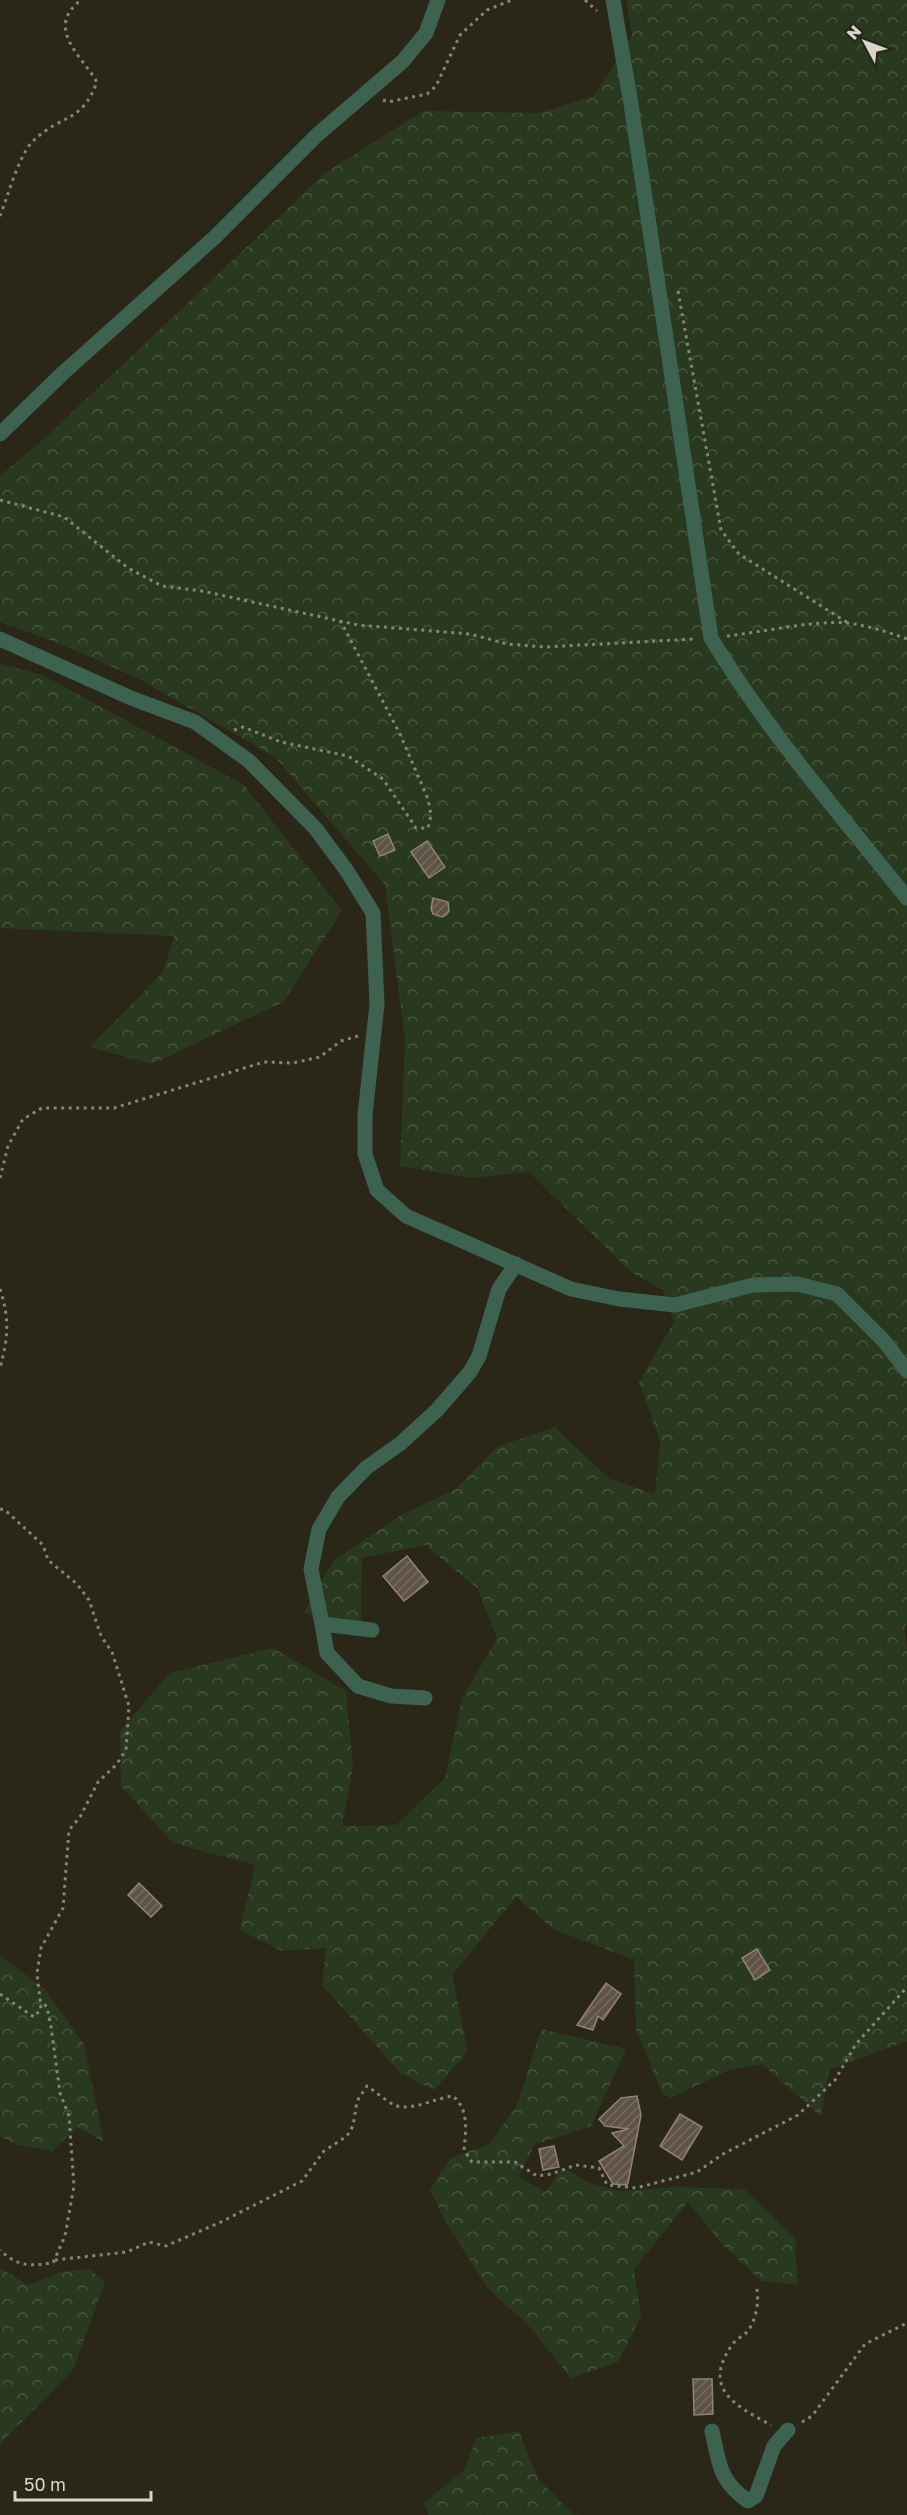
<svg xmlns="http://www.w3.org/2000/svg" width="907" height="2515" viewBox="0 0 907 2515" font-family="'Golos Text',sans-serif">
<defs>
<pattern id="forest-crowns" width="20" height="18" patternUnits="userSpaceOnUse" patternTransform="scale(1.5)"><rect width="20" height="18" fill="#29391f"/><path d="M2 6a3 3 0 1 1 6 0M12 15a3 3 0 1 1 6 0" fill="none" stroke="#47553e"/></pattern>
<pattern id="building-hatch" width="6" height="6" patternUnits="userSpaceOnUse" patternTransform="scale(1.5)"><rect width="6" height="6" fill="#5f5346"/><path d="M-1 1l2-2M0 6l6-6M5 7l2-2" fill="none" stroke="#756b60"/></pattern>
</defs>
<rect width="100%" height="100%" fill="#2a2618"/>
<g fill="url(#forest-crowns)">
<polygon points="626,0 907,0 907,1623 904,1628 907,1649 907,2041 829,2070 821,2116 761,2064 729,2070 671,2098 662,2093 636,2029 634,1960 553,1929 516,1897 452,1975 468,2051 434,2090 400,2073 322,1985 326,1948 282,1951 240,1930 255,1865 173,1843 121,1786 120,1731 170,1673 273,1648 346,1691 353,1767 342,1826 396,1825 445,1778 462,1698 497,1639 478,1589 425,1545 362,1558 361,1627 304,1613 333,1561 401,1515 456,1489 497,1447 555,1427 608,1478 655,1494 660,1441 639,1382 674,1322 663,1290 632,1273 529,1172 471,1178 400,1166 405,1039 385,885 275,757 139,679 58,643 0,622 0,476 44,439 325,173 423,111 539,113 594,96 632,35"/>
<polygon points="0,664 43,675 244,785 342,911 283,1002 152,1064 90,1047 163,972 174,936 0,928"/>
<polygon points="0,1956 44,1988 84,2044 104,2142 77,2127 52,2151 17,2145 0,2136"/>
<polygon points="541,2029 626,2049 591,2126 534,2145 519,2177 545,2192 563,2167 589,2183 620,2191 676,2187 744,2189 795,2238 798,2285 761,2281 721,2243 688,2202 634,2269 641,2316 618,2362 571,2378 528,2325 489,2290 448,2226 430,2190 450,2158 490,2144 518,2103"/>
<polygon points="0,2268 28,2285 61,2272 90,2269 105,2282 73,2370 2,2442 0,2448"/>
<polygon points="519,2431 538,2479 573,2514 593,2515 428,2515 424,2503 465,2469 476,2438"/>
</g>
<g fill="url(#building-hatch)" stroke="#908375" stroke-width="1.5">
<polygon points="388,834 395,850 380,856 373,841"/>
<polygon points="427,841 445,867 429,878 411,852"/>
<polygon points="433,898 448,902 449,911 446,915 442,917 433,914 431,909"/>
<polygon points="407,1556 428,1582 404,1601 383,1576"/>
<polygon points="139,1883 162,1906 151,1917 128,1895"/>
<polygon points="757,1949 770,1970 755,1980 742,1958"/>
<polygon points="606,1983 621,1994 603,2020 598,2016 593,2030 577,2025"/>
<polygon points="637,2096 641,2115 628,2183 627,2185 613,2184 599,2161 624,2146 612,2133 629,2129 605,2126 599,2119 621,2098"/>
<polygon points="680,2114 702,2127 682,2160 660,2146"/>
<polygon points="554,2146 559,2167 543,2170 539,2149"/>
<polygon points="693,2379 712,2379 713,2414 694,2415"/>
</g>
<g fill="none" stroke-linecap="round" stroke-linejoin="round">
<g stroke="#868378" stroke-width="3" stroke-dasharray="3 4.5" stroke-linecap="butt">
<polyline points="585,0 597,11"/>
<polyline points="383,100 388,102 427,94 436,86 460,35 487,10 512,0"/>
<path d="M 0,216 C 8,196 19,154 34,140 C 63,113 81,124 97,82 C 80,54 45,28 81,0"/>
<polyline points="678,291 721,530 739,554 848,623"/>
<polyline points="0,500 64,517 128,568 162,586 202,591 358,625 470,634 507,644 545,647 694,639"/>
<path d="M 727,636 C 764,632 813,620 848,623 C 869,626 888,632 907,639"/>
<polyline points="234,730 243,727 281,742 348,756 383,779 416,828 428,828 431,815 428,799 400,734 340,620"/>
<polyline points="0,1178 8,1146 23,1119 42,1108 114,1108 264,1062 293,1063 320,1057 341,1041 358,1036"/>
<path d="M 0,1289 C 10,1320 8,1338 0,1368"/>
<path d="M 0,1509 L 5,1510 L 43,1545 L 48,1560 L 77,1584 L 89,1600 L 101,1636 L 112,1652 L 129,1706 L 126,1750 L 116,1765 L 98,1782 L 80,1817 L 69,1830 L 63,1908 L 41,1948 L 37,1973 L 40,2000 L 47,2007 L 51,2026 L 60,2093 L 69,2116 L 74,2186 L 65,2236 L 53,2263 C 29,2266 18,2267 0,2250"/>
<polyline points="0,1994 34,2017 41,2009 40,2002"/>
<path d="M 55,2260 L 127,2252 L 149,2242 L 166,2246 L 223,2221 L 302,2181 L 324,2151 L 347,2136 L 353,2126 L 357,2101 L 367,2086 C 376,2092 385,2100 394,2105 C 411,2112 435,2098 453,2096 C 469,2110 466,2130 464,2150 L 472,2162 L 515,2162 L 537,2176 L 551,2174 L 576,2165 L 599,2168 L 607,2185 L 636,2188 L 697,2172 L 723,2154 L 798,2115 L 835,2080 L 856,2044 L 907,1987"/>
<path d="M 757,2289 C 759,2303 756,2322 746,2333 C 741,2337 735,2340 732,2345 C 701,2389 736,2406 771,2425"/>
<polyline points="802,2422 812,2416 865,2344 907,2323"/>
</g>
<g stroke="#3d6350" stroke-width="15">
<path d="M 613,0 L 631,104 L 711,638 C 767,731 839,813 907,898"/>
<polyline points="0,434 63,373 215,237 317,135 403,61 426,33 438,0"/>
<polyline points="0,639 131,698 195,722 249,761 316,829 347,871 373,913 377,1004 365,1115 365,1154 377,1190 406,1216 571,1289 619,1299 675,1305 753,1285 798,1284 837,1294 884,1341 907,1371"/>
<polyline points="322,1624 327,1653 358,1686 391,1696 425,1698"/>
<polyline points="372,1630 322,1624 311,1569 319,1529 338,1497 366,1468 401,1443 437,1410 470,1372 479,1356 499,1289 516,1264"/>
<path d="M 712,2431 C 719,2463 719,2481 748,2501 L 756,2496 L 774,2446 L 788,2430"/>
</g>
</g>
<g transform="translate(865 42) rotate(311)" stroke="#2a2618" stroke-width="4.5" paint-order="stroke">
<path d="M0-4.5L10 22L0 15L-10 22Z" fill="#d7d5cc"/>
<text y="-9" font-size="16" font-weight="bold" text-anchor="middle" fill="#d7d5cc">N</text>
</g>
<path d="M15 2491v9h136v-9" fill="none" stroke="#d7d5cc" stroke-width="3"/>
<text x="24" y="2491" font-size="18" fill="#d7d5cc" stroke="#2a2618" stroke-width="4.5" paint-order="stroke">50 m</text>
</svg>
